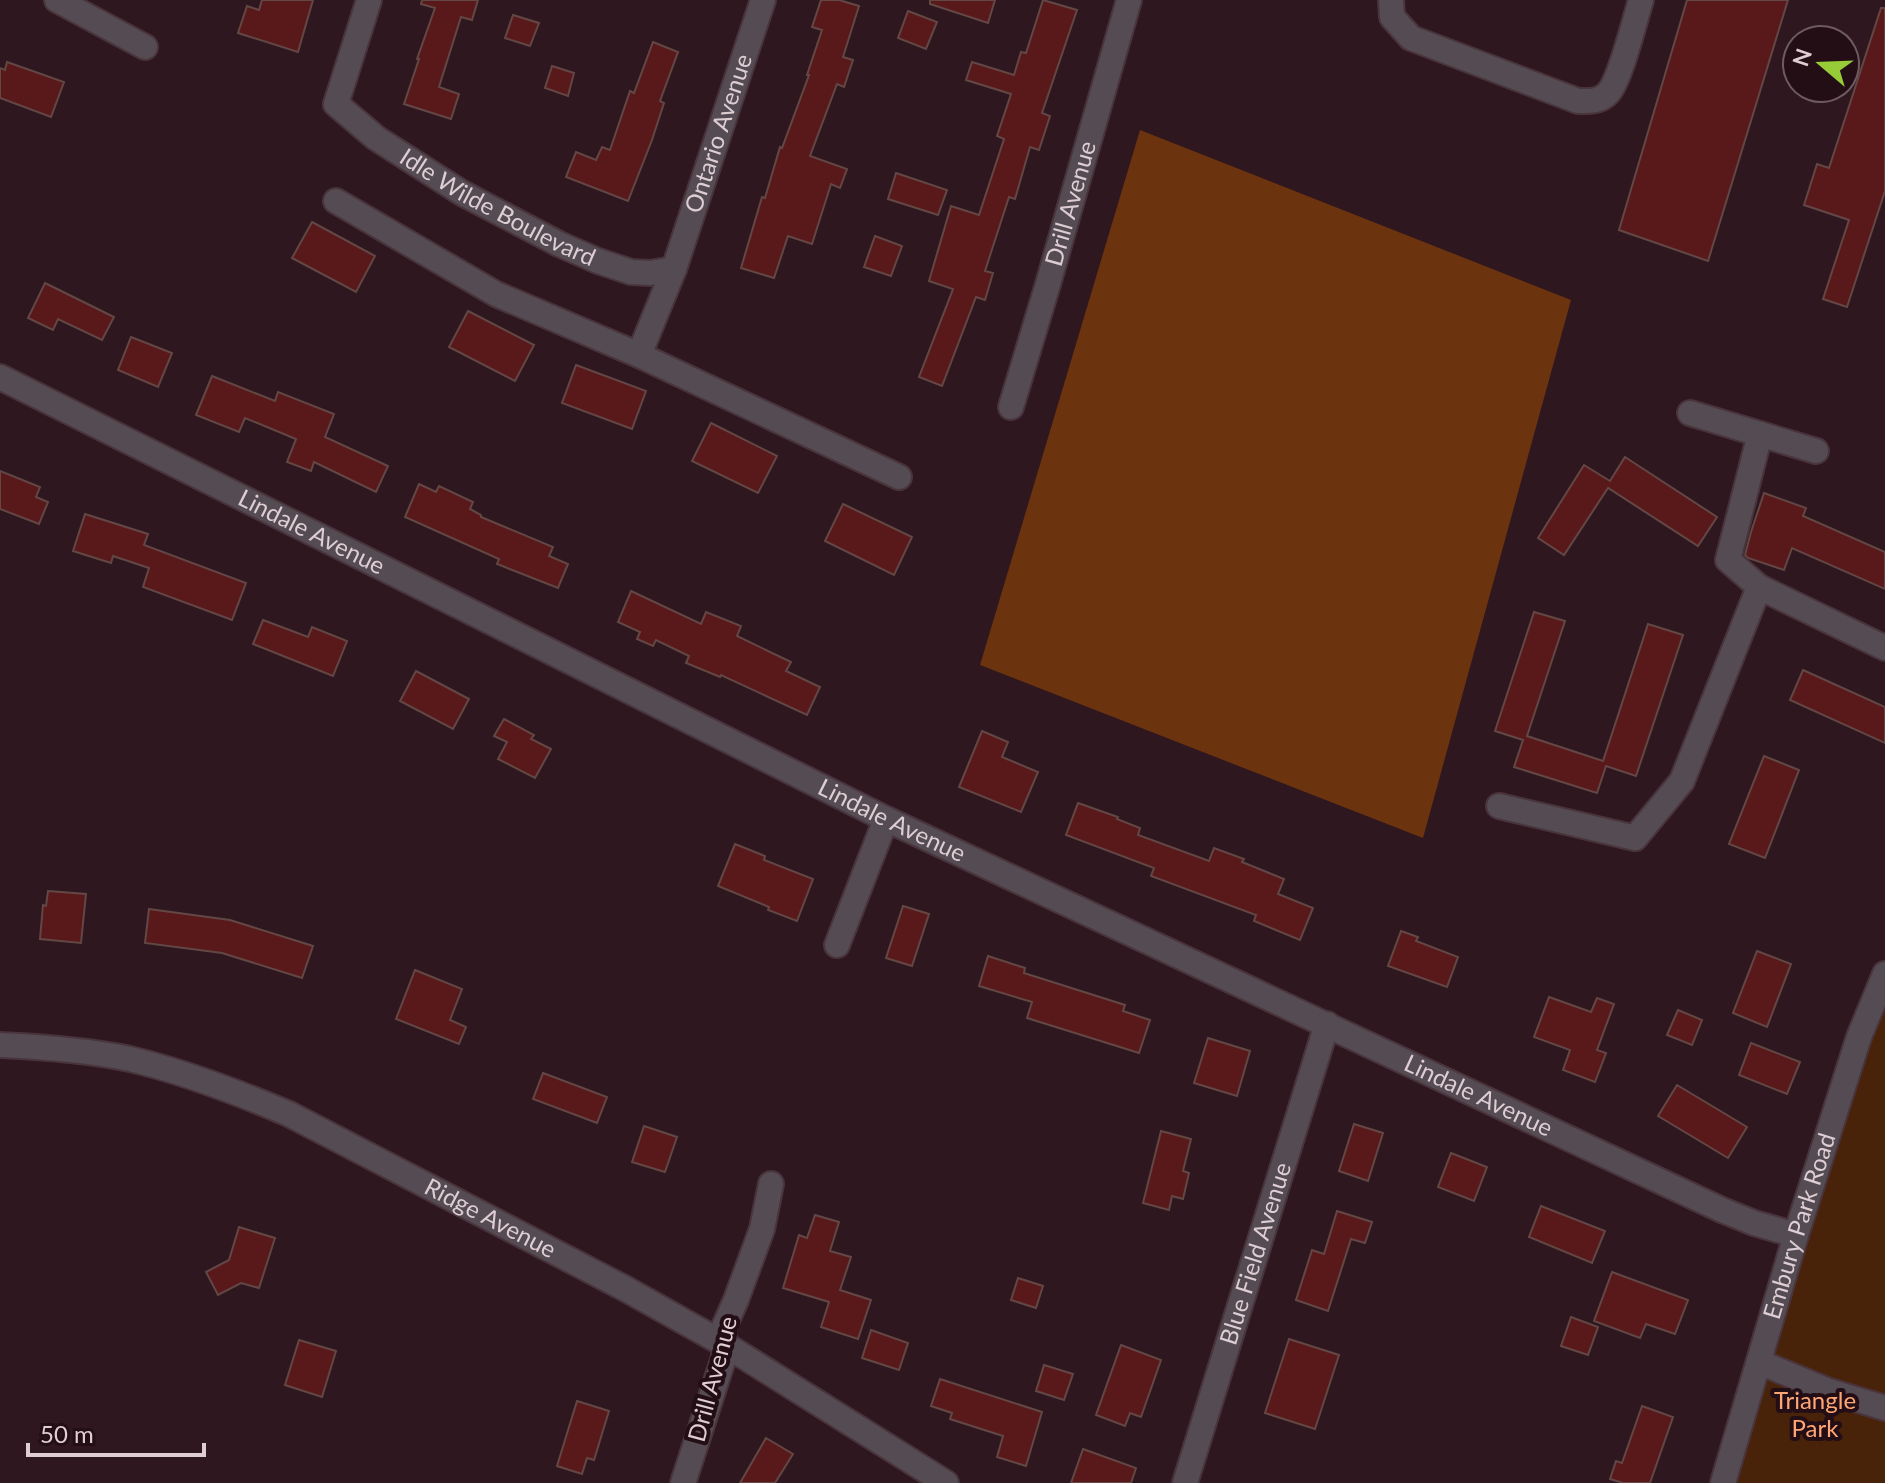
<svg xmlns="http://www.w3.org/2000/svg" width="1885" height="1483" viewBox="0 0 1885 1483" font-family="Lato,sans-serif">
<rect width="100%" height="100%" fill="#2e171f"/>
<polygon fill="#49220a" points="1885,974 1885,1483 1723,1483"/>
<polygon fill="#6c330f" points="1140,130 1571,300 1423,838 980,665"/>
<g fill="#59191b" stroke="#634745" stroke-width="2">
<polygon points="262,0 313,0 298,52 238,33 247,6 259,10"/>
<polygon points="422,0 478,0 472,20 461,17 439,87 459,94 451,119 404,104 419,59 417,59 435,8 421,4"/>
<polygon points="821,0 839,0 859,6 843,57 853,60 844,87 837,84 810,156 847,169 840,188 831,184 812,244 788,236 774,278 741,268 762,197 765,198 780,147 782,148 809,75 807,75 822,30 812,27"/>
<polygon points="930,0 995,0 988,23 930,4"/>
<polygon points="1043,0 1077,10 1042,113 1050,116 1039,150 1030,147 1015,199 1009,197 985,271 993,273 985,300 976,297 942,386 919,377 953,289 929,281 951,206 979,215 1004,139 997,136 1011,94 966,80 972,62 1014,75 1021,52 1026,53"/>
<polygon points="1687,0 1788,0 1708,261 1619,230"/>
<polygon points="1881,8 1885,8 1885,191 1847,307 1823,299 1849,220 1804,205 1817,164 1829,168"/>
<polygon points="908,11 937,22 926,49 898,38"/>
<polygon points="513,15 539,23 530,46 505,38"/>
<polygon points="653,42 678,52 660,101 664,103 652,140 628,201 566,177 576,152 596,160 602,147 610,150 630,91 634,93"/>
<polygon points="7,62 64,82 51,117 0,98 0,68 5,70"/>
<polygon points="552,66 574,73 568,96 545,88"/>
<polygon points="896,173 947,190 938,215 888,199"/>
<polygon points="312,222 375,256 356,292 292,258"/>
<polygon points="875,236 902,246 891,276 864,267"/>
<polygon points="45,283 114,317 102,340 58,319 53,330 28,318"/>
<polygon points="468,311 534,345 515,381 449,347"/>
<polygon points="131,337 172,353 158,387 118,370"/>
<polygon points="576,365 646,391 632,429 562,403"/>
<polygon points="212,376 275,401 278,392 334,414 325,437 388,466 376,492 314,462 311,471 287,462 296,439 245,418 239,432 196,415"/>
<polygon points="711,423 777,456 758,493 692,461"/>
<polygon points="1625,457 1717,517 1698,546 1608,488 1564,555 1538,538 1584,465 1610,481"/>
<polygon points="0,471 40,487 36,497 48,502 39,524 0,509"/>
<polygon points="419,484 436,492 439,486 473,502 470,509 481,515 481,517 553,547 549,556 568,564 558,588 497,564 499,559 405,517"/>
<polygon points="1764,493 1806,508 1803,516 1885,552 1885,589 1792,548 1784,570 1748,558 1745,555 1751,532"/>
<polygon points="843,504 912,537 894,575 825,541"/>
<polygon points="85,514 148,534 144,545 246,583 232,620 143,587 149,568 113,556 111,563 73,551"/>
<polygon points="631,591 701,624 706,612 741,626 737,636 791,662 786,671 820,687 807,715 721,675 720,677 686,663 689,656 656,640 653,646 637,639 640,632 618,622"/>
<polygon points="1534,612 1565,621 1527,736 1603,761 1648,624 1683,635 1636,776 1606,766 1597,793 1514,767 1523,740 1495,731"/>
<polygon points="263,620 308,637 312,627 347,641 333,676 253,644"/>
<polygon points="1803,670 1885,707 1885,743 1790,700"/>
<polygon points="416,671 469,699 453,729 400,701"/>
<polygon points="504,719 534,735 531,739 551,749 535,778 498,759 507,742 494,736"/>
<polygon points="982,731 1008,742 1002,757 1038,772 1021,812 959,787"/>
<polygon points="1764,756 1799,770 1765,858 1729,844"/>
<polygon points="1078,803 1118,817 1117,819 1140,828 1138,835 1209,861 1214,848 1244,859 1242,862 1284,879 1278,894 1313,908 1300,940 1254,921 1256,915 1151,876 1154,868 1066,835"/>
<polygon points="735,844 765,856 764,860 813,879 797,921 768,910 769,907 718,886"/>
<polygon points="48,891 86,894 81,943 40,939 43,905 46,906"/>
<polygon points="903,906 929,914 912,966 886,958"/>
<polygon points="149,909 230,920 313,946 302,978 222,953 145,943"/>
<polygon points="1401,931 1418,937 1416,941 1458,957 1447,987 1388,966"/>
<polygon points="1757,951 1791,964 1767,1027 1733,1013"/>
<polygon points="988,956 1025,968 1024,973 1125,1005 1123,1011 1150,1020 1139,1053 1027,1018 1032,1002 979,986"/>
<polygon points="415,970 462,989 450,1020 466,1027 459,1044 396,1019"/>
<polygon points="1549,997 1591,1012 1597,998 1614,1004 1597,1050 1606,1053 1595,1082 1563,1070 1570,1050 1534,1037"/>
<polygon points="1678,1010 1702,1020 1692,1045 1667,1035"/>
<polygon points="1208,1038 1250,1051 1237,1096 1194,1083"/>
<polygon points="1751,1043 1800,1062 1787,1094 1739,1075"/>
<polygon points="543,1073 607,1097 597,1123 533,1099"/>
<polygon points="1677,1085 1747,1127 1728,1158 1658,1116"/>
<polygon points="1354,1124 1383,1133 1368,1181 1339,1171"/>
<polygon points="644,1126 677,1137 665,1172 632,1162"/>
<polygon points="1161,1131 1191,1139 1183,1171 1189,1173 1183,1199 1172,1196 1169,1210 1143,1203"/>
<polygon points="1451,1153 1487,1167 1474,1201 1438,1187"/>
<polygon points="1541,1206 1605,1231 1592,1263 1529,1237"/>
<polygon points="1337,1211 1372,1222 1365,1243 1351,1239 1328,1311 1296,1300 1312,1250 1324,1254"/>
<polygon points="815,1215 839,1222 830,1251 851,1257 840,1290 871,1300 858,1339 821,1327 829,1302 783,1288 799,1235 807,1238"/>
<polygon points="239,1227 275,1238 259,1288 241,1283 218,1295 206,1272 229,1260"/>
<polygon points="1612,1272 1688,1300 1675,1334 1646,1324 1640,1338 1594,1321"/>
<polygon points="1018,1278 1043,1286 1036,1308 1011,1300"/>
<polygon points="1571,1317 1598,1327 1588,1355 1561,1346"/>
<polygon points="871,1330 908,1343 899,1370 862,1358"/>
<polygon points="1289,1339 1339,1355 1315,1429 1265,1413"/>
<polygon points="299,1340 336,1351 322,1397 285,1385"/>
<polygon points="1121,1345 1161,1360 1141,1417 1130,1413 1125,1426 1096,1415"/>
<polygon points="1044,1365 1073,1374 1064,1400 1036,1391"/>
<polygon points="940,1379 1042,1412 1026,1466 997,1457 1003,1436 950,1419 952,1413 931,1406"/>
<polygon points="577,1401 609,1411 594,1460 587,1458 582,1474 557,1466"/>
<polygon points="1642,1406 1673,1417 1650,1483 1623,1483 1610,1479 1616,1461 1622,1463"/>
<polygon points="766,1438 793,1454 775,1483 740,1483"/>
<polygon points="1083,1449 1136,1468 1131,1483 1071,1483"/>
</g>
<g fill="none" stroke-linecap="round" stroke-linejoin="round">
<defs>
<g id="minor">
<polyline points="57,0 145,47"/>
<path id="s1" d="M 369,0 L 336,104 L 376,138 L 462,193 L 559,244 L 598,261 L 631,272 L 650,273 L 674,269"/>
<path d="M 1391,0 L 1392,17 L 1411,38 L 1578,101 C 1589,101 1600,102 1608,93 C 1620,81 1635,19 1641,0"/>
<path id="s2" d="M 336,201 L 496,294 L 639,355 L 674,269 L 763,0"/>
<polyline points="639,355 899,477"/>
<path id="s3" d="M 0,377 L 886,819 L 1722,1210 L 1754,1223 L 1796,1235"/>
<path id="s4" d="M 1011,407 L 1048,284 L 1129,0"/>
<polyline points="1690,413 1816,451"/>
<polyline points="1760,434 1728,560 1759,587 1885,648"/>
<polyline points="1499,806 1635,838 1682,781 1759,587"/>
<polyline points="837,945 886,819"/>
<path id="s5" d="M 0,1045 C 44,1047 87,1050 130,1059 C 185,1072 237,1092 289,1114 L 626,1289 L 724,1344 L 946,1483"/>
<polyline points="1759,1362 1829,1391 1885,1408"/>
<polyline points="683,1483 724,1357 724,1327 736,1300 762,1229 771,1184"/>
<path id="s6" d="M 1185,1483 L 1327,1024"/>
<path id="s7" d="M 1723,1483 L 1796,1235 L 1859,1037 L 1885,974"/>
</g>
</defs>
<use href="#minor" stroke="#4a343c" stroke-width="28"/>
<use href="#minor" stroke="#544b53" stroke-width="24"/>
</g>
<g text-anchor="middle" stroke-width="8" stroke-linejoin="round" paint-order="stroke">
<g font-size="24" fill="#decdd2" stroke="#240e16">
<text dy="8" stroke="none"><textPath href="#s2" startOffset="576">Ontario Avenue</textPath></text>
<text dy="8" stroke="none"><textPath href="#s4" startOffset="212">Drill Avenue</textPath></text>
<text dy="8" stroke="none"><textPath href="#s1" startOffset="302">Idle Wilde Boulevard</textPath></text>
<text dy="8" stroke="none"><textPath href="#s3" startOffset="348">Lindale Avenue</textPath></text>
<text dy="8" stroke="none"><textPath href="#s3" startOffset="996">Lindale Avenue</textPath></text>
<text dy="8" stroke="none"><textPath href="#s3" startOffset="1644">Lindale Avenue</textPath></text>
<text dy="8" stroke="none"><textPath href="#s5" startOffset="526">Ridge Avenue</textPath></text>
<text dy="8" stroke="none"><textPath href="#s7" startOffset="268">Embury Park Road</textPath></text>
<text dy="8" stroke="none"><textPath href="#s6" startOffset="240">Blue Field Avenue</textPath></text>
<text transform="translate(713 1379) rotate(-75)" y="8">Drill Avenue</text>
</g>
<g font-size="24" fill="#ffa675" stroke="#240e16">
<text x="1815" y="1409">Triangle<tspan x="1815" dy="28">Park</tspan></text>
</g>
</g>
<g transform="translate(1821 64) rotate(289)"><circle r="38" fill="#240e16" stroke="#6e5a61" stroke-width="2"/>
<path d="M0-6L14 30L0 20L-14 30Z" fill="#97cc38"/>
<text y="-12" font-size="22" font-weight="bold" text-anchor="middle" fill="#decdd2">N</text>
</g>
<path d="M28 1443v12h176v-12" fill="none" stroke="#decdd2" stroke-width="4"/>
<text x="40" y="1443" font-size="24" fill="#decdd2" stroke="#240e16" stroke-width="6" paint-order="stroke">50 m</text>
</svg>
